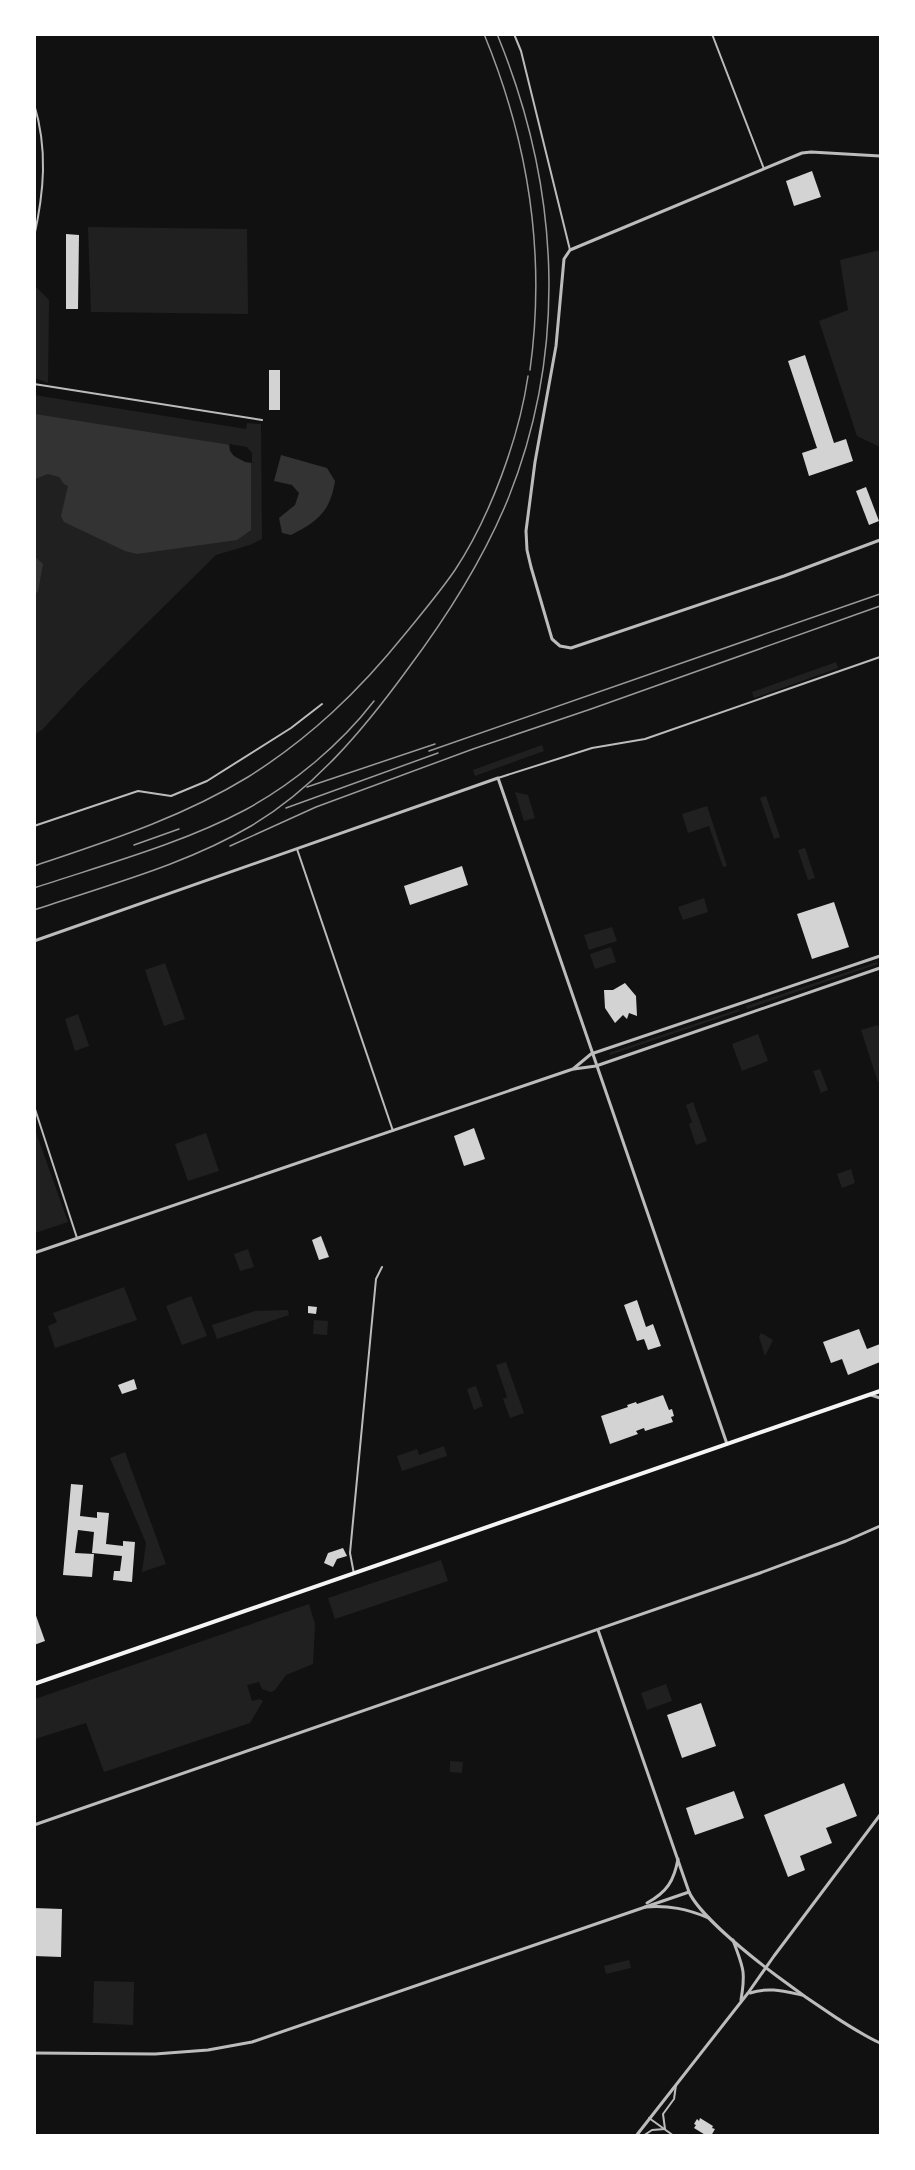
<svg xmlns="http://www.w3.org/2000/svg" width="915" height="2170" viewBox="0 0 915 2170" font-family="'DM Sans',sans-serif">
<rect width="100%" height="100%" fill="#111"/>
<g fill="#202020">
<polygon points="88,227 247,229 248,314 91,312"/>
<polygon points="880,250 880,447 857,436 819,321 848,310 840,260"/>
<polygon points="34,285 49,300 48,383 35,378"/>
<polygon points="34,395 246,429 247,423 261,424 262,539 250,545 216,555 79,690 42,730 35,734"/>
<polygon points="836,662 838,668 754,698 752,692"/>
<polygon points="542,745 544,751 475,776 473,770"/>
<polygon points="515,792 528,795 535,818 524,821"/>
<polygon points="766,796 780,837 774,839 760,798"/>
<polygon points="707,806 727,866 723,867 709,826 688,833 682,814"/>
<polygon points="805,848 815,878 808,880 798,850"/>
<polygon points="704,898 708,912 683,920 678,907"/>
<polygon points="612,927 617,941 589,950 584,935"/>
<polygon points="611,947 616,962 595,969 590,954"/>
<polygon points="877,962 878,964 747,1009 746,1006"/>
<polygon points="165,963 185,1019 164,1026 145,970"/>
<polygon points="739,1009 740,1011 610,1055 609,1053"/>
<polygon points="78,1014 89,1046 75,1051 65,1019"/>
<polygon points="878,1025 880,1031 880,1081 878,1082 861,1030"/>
<polygon points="758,1034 768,1061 742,1071 732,1044"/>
<polygon points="820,1069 828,1090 821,1093 813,1071"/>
<polygon points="693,1102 707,1141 696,1145 689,1124 692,1122 686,1105"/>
<polygon points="34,1127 68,1222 35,1233 34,1233"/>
<polygon points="206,1133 219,1171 188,1181 175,1144"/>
<polygon points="851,1169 855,1183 842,1188 837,1174"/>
<polygon points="248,1249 254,1267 240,1271 234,1254"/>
<polygon points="124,1287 137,1320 55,1348 48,1326 57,1322 53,1313"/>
<polygon points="191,1296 207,1336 182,1345 166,1306"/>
<polygon points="288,1310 289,1315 217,1339 212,1325 255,1311"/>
<polygon points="314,1320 328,1321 327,1335 313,1334"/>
<polygon points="761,1333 773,1340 765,1356 759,1337"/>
<polygon points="506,1362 524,1413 510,1418 503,1399 507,1397 496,1365"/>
<polygon points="476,1386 483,1406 474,1410 467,1389"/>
<polygon points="444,1446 447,1456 402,1471 397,1456 417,1449 419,1455"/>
<polygon points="125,1452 166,1564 142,1572 146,1543 110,1458"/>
<polygon points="441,1560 448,1581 335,1619 328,1598"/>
<polygon points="309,1604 315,1624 313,1664 286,1675 275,1690 271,1692 262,1689 259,1682 247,1685 252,1701 260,1699 263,1701 250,1723 104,1772 86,1723 35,1739 35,1699"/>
<polygon points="666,1684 672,1701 647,1710 641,1693"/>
<polygon points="450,1761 463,1762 462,1773 450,1772"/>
<polygon points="629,1960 631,1968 606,1974 604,1966"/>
<polygon points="94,1981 134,1982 133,2025 93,2023"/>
</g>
<g fill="#333">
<polygon points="35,414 243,447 251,456 251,530 237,540 137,554 125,551 64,522 61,516 68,486 64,484 59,477 48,474 35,479"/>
<path d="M 281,455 L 327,468 L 335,481 C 330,512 318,521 291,535 L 282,533 L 279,518 L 295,505 L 299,493 L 292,485 L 274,481 Z"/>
<polygon points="35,557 43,564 38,591 35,595"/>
</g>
<polygon fill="#111" points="229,444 247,447 252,453 252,463 245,462 234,456 230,451"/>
<g fill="#d3d3d3">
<polygon points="812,171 821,197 794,206 786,181"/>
<polygon points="66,234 79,235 78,309 66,309"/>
<polygon points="805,355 834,443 846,439 853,461 809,476 802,453 817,448 788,361"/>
<rect x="269" y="370" width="11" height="40"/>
<polygon points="866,487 879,521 869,525 856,491"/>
<polygon points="462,866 468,885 410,905 404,886"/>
<polygon points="834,902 849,947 812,959 797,914"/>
<polygon points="625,983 636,996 637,1016 629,1013 627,1019 623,1015 615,1023 605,1008 604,990 613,990"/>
<polygon points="474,1128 485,1159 464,1166 454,1136"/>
<polygon points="321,1236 329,1257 319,1260 312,1240"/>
<polygon points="637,1300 646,1327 653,1324 661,1346 648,1350 644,1339 637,1341 624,1305"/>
<polygon points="308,1306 317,1307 316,1314 308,1313"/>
<polygon points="859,1329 867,1349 880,1344 880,1362 848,1375 842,1359 831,1363 823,1342"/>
<polygon points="134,1379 137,1389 122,1394 118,1385"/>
<polygon points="663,1395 669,1410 672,1409 674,1416 671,1417 673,1422 645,1431 644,1428 636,1431 638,1434 610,1444 601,1416 628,1407 627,1405 636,1402 637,1404"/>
<polygon points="71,1484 83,1485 80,1516 97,1518 97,1512 109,1513 106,1544 123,1546 123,1541 135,1542 132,1582 113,1580 114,1571 120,1571 122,1556 92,1553 94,1532 78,1530 75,1553 94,1554 92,1577 63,1575"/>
<polygon points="343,1548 347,1556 337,1559 333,1567 324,1563 328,1553"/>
<polygon points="34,1610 45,1641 34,1645"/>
<polygon points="701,1703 716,1746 682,1758 667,1715"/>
<polygon points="844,1783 857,1816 826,1828 832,1843 800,1856 805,1870 788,1877 764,1815"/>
<polygon points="734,1791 744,1818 695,1835 686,1808"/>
<polygon points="34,1908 62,1909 61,1957 34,1956"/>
<polygon points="700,2118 713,2126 712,2128 715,2129 711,2136 707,2136 694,2128 696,2125 694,2124 697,2119 699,2121"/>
</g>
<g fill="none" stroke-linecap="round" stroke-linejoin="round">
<g stroke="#bcbcbc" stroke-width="2">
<polyline points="514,34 521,51 570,250"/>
<polyline points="712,34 764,169"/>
<path d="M 34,104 C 48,149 44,192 34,237"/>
<polyline points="34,384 262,420"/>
<polyline points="498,778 592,748 645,739 880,657"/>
<polyline points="34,826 138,791 171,796 207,781 291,728 322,704"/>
<polyline points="297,849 393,1131"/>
<polyline points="34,1106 77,1238"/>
<polyline points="354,1574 350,1553 376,1279 382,1267"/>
<polyline points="649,2118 674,2136"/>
<polyline points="665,2129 663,2114 674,2099 676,2085"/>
<polyline points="643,2136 652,2130 665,2129"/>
</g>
<g stroke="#bcbcbc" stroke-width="3">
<polyline points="880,156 811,152 802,153 570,250 564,259 556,346 535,462 526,531 527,550 531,567 552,639 560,646 571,648 784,576 880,540"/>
<polyline points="34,941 498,778 727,1444"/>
<polyline points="574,1069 596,1066 880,968"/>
<polyline points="34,1253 573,1069 591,1054 880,956"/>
<polyline points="871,1395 880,1398"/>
<path d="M 598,1630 L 689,1892 C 707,1931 838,2024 880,2043"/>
<polyline points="34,1825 760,1573 846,1541 880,1526"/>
<path d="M 647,1903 C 667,1892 674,1881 678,1859"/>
<path d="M 645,1907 C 669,1905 687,1909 709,1918"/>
<path d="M 733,1940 C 743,1968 746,1970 741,2000"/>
<path d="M 750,1993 C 768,1987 783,1991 802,1995"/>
<polyline points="34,2053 155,2054 208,2050 252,2042 689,1892"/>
<polyline points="636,2136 748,1993 774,1956 880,1815"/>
</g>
<polyline stroke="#f5f5f5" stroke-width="4" points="34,1684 880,1391"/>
<g stroke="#9a9a9a" stroke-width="1.5">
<path d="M 484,34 C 529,143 546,254 530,370"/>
<polyline points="429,751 880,594"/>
<polyline points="307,787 435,744"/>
<polyline points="286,808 438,753"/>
<polyline points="134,845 179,829"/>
<polyline points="230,846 316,807 473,749 591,709 880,606"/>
<path d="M 34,866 C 108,841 181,818 248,777 C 310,738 359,691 405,634 C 422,613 440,592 455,570 C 490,517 519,438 528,376"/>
<path d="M 34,888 C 103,865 181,844 245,810 C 293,784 340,745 374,701"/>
<path d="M 34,910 C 107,885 185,865 251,826 C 315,788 364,729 407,670 C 446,618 483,560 508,499 C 569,347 559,184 497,34"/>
</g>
</g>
<rect width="915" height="2170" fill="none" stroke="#ffffff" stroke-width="72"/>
</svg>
